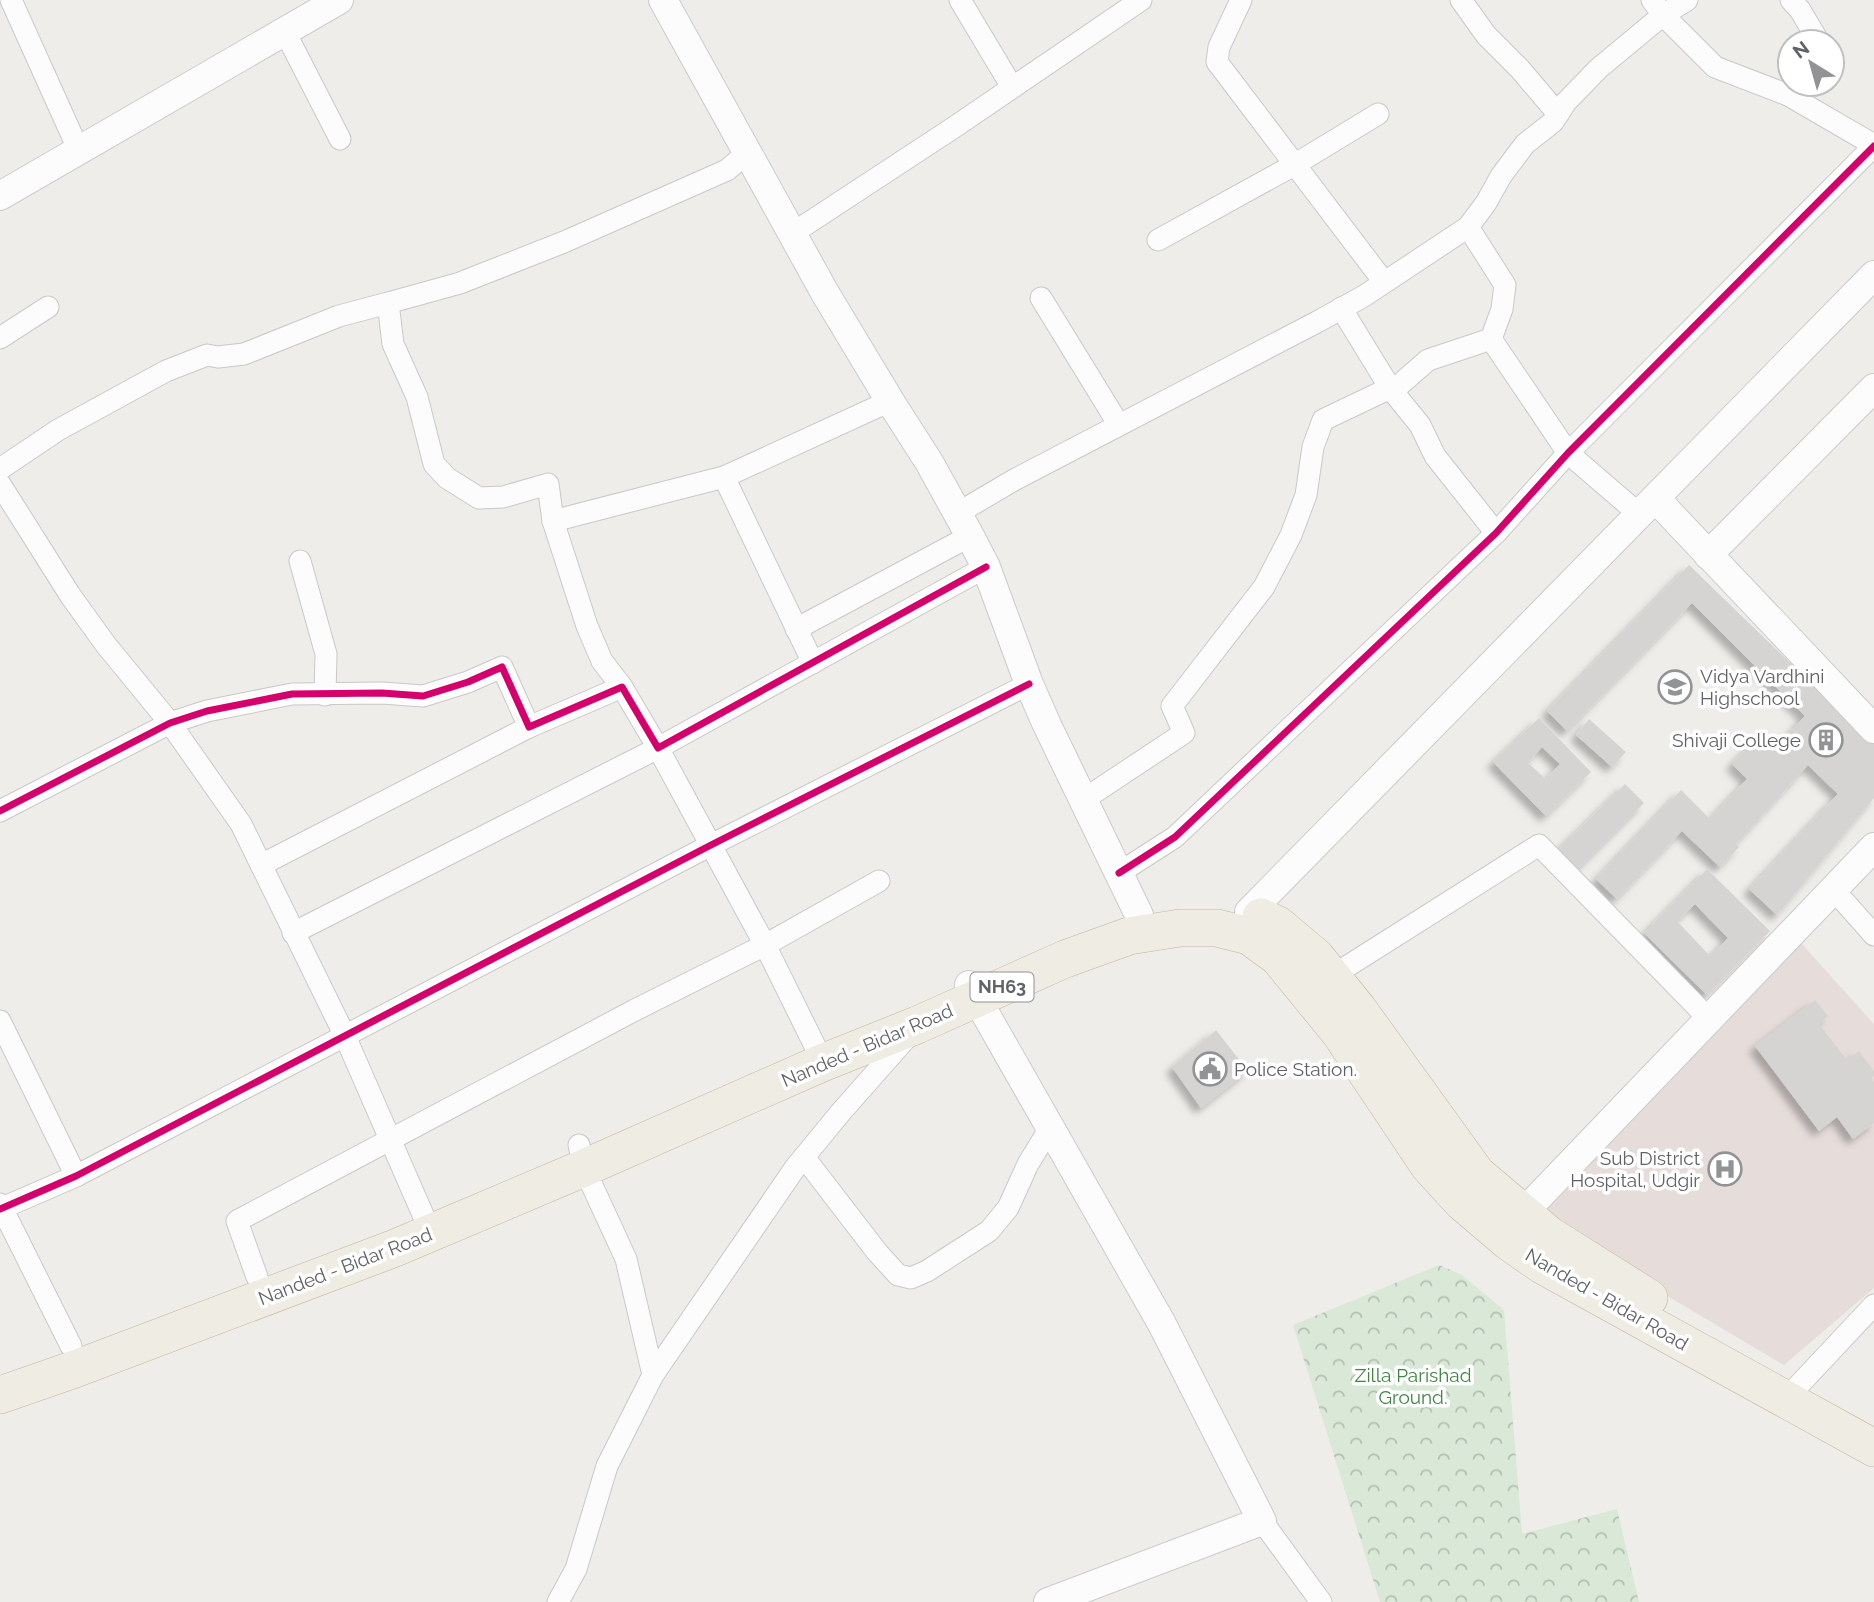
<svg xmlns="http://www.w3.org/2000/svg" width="1874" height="1602" viewBox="0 0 1874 1602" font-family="Raleway,sans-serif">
<defs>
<pattern id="forest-crowns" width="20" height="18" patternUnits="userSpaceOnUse" patternTransform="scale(1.75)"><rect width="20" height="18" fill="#d9e8d7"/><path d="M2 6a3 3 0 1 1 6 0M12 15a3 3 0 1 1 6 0" fill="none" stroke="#b3bfb2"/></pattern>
<filter id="shadow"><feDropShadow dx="-6" dy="6" stdDeviation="3.5" flood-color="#0004"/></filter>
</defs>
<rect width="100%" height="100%" fill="#eeedea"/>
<polygon fill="#e6dddb" points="1801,943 1874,1024 1874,1288 1784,1365 1554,1229 1536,1211"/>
<polygon fill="url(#forest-crowns)" points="1439,1265 1462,1275 1504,1310 1522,1534 1617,1509 1639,1602 1380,1602 1293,1325"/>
<g fill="#d5d4d2" fill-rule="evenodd" filter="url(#shadow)">
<polygon points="1689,565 1874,744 1874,798 1777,915 1749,889 1838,794 1808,765 1736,844 1739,847 1720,867 1682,831 1617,899 1596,879 1681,790 1710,819 1747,779 1732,764 1758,736 1774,750 1805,716 1692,603 1567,731 1547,711"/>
<path d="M 1539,718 L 1591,772 L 1546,816 L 1493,762 ZM 1542,747 L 1560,764 L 1546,779 L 1528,763 Z"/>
<polygon points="1589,719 1626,752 1612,767 1576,735"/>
<polygon points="1625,784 1644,803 1577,870 1558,850"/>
<path d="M 1707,869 L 1770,931 L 1707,995 L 1644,933 ZM 1695,904 L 1728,938 L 1710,956 L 1677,921 Z"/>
<polygon points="1815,1000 1828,1016 1819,1024 1847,1060 1859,1051 1874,1071 1874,1076 1871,1078 1874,1082 1874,1123 1853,1139 1837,1117 1819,1131 1755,1046"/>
<polygon points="1216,1030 1248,1071 1201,1108 1172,1067"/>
</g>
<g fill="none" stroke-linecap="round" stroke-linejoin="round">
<defs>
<g id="street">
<polyline points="11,0 79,151"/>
<polyline points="960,0 1012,87"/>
<polyline points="1241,0 1219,47 1217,62 1384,282"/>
<polyline points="1461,0 1486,35 1520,69 1558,114"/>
<polyline points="1652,0 1663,15 1715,67 1788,95 1796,84"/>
<polyline points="1791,0 1800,10 1819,42"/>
<polyline points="285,32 340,139"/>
<polyline points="1788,95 1874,145"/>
<polyline points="1468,227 1505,285 1502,309 1491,339 1428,360 1397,387 1390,388 1420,425 1435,456 1496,533"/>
<polyline points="793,233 953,128 1141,0"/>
<polyline points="1158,240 1294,165 1378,114"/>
<polyline points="1041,298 1119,425"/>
<polyline points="0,338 48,307"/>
<polyline points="1491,339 1568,453 1640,515"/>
<polyline points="0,469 58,430 166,371 207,355 218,357 244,354 339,316 388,303"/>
<polyline points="724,477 813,663"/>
<polyline points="0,484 70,595 106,645 170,723 241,824 345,1036 431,1233"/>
<polyline points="958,513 1014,480 1317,322 1364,296 1468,227 1486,203 1501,176 1525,144 1553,122 1566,102 1599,68 1663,15 1687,0"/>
<polyline points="553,521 724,477 890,401"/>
<polyline points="300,561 326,654 325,695"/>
<polyline points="796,629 970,536"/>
<polyline points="622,687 602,661 587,626 553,521 548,484 503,497 479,498 447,478 434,464 417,397 393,344 388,303 460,283 564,242 727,170 747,153"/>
<polyline points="1083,800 1184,733 1172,706 1264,587 1291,535 1306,495 1313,447 1323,420 1390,388 1341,308"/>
<polyline points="0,811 170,723 207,711 292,694 382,693 423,696 468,682 502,667 529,727 622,687 658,748 986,567"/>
<polyline points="261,865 529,727"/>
<polyline points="1119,873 1175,837 1496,533 1568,453 1874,146"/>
<polyline points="1833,889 1874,935"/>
<polyline points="293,933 658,748 765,945 879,881"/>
<polyline points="1332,976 1539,845 1709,1019"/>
<polyline points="0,1021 76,1176"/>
<polyline points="579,1145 584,1168 626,1259 653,1375"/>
<polyline points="804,1157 877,1252 898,1275 911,1278 927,1271 989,1231 1008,1208 1028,1164 1050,1128"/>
<polyline points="0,1204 71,1346"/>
<polyline points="0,1209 76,1176 711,845 1029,684"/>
<polyline points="257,1277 237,1221 633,1011 765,945 816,1048"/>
<polyline points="1797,1387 1874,1305"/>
<polyline points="1262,1521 1321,1602"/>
<polyline points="558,1602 576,1569 607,1466 653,1375 795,1168 841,1112 909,1035"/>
</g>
<g id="secondary">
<polyline points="663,0 825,293 890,401 929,462 970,536 986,567 1029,684 1047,725 1139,915"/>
<polyline points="0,196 339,0"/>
<polyline points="1656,499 1874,729"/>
<polyline points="1708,555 1874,388"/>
<polyline points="1249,912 1874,275"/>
<polyline points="969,985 1162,1324 1262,1521 1048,1602"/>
<polyline points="1523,1213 1874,847"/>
</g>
<g id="highway">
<polyline points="1261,917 1278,925 1316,957 1358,1009 1477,1174 1549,1235 1649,1298"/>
<polyline points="0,1395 75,1369 395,1248 584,1168 822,1063 917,1025 1065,959 1129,936 1180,928 1217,928 1249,936 1278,957 1340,1033 1429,1166 1462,1202 1509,1242 1542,1265 1874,1448"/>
</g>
</defs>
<use href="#street" stroke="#c9c9c9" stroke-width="23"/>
<use href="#secondary" stroke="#cbcbcb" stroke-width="30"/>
<use href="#highway" stroke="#c3b79a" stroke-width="38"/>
<use href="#street" stroke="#fcfcfc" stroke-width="21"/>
<use href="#secondary" stroke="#fcfcfc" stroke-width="28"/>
<use href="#highway" stroke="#efece3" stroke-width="37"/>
<defs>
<g id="cycleway">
<polyline points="0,811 170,723 207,711 292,694 382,693 423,696 468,682 502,667 529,727 622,687 658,748 986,567"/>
<polyline points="1119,873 1175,837 1496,533 1568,453 1874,146"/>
<polyline points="0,1209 76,1176 711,845 1029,684"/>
</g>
</defs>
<use href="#cycleway" stroke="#fff" stroke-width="11"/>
<use href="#cycleway" stroke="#d6006c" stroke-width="7"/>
</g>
<defs>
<symbol id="school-ring" viewBox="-11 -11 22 22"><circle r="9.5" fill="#fff" stroke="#919394" stroke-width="1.5"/><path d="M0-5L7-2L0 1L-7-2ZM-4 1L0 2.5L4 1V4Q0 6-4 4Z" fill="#919394"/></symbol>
<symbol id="building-ring" viewBox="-11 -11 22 22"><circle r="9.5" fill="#fff" stroke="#919394" stroke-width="1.5"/><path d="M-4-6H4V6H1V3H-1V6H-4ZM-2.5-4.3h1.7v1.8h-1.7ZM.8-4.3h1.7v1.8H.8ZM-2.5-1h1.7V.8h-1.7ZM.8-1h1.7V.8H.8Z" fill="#919394"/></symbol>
<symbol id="civic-ring" viewBox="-11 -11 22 22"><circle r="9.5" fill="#fff" stroke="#919394" stroke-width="1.5"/><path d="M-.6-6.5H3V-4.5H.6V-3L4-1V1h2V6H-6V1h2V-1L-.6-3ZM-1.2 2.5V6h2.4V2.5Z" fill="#919394"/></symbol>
<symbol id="hospital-ring" viewBox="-11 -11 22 22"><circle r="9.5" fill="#fff" stroke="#919394" stroke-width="1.5"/><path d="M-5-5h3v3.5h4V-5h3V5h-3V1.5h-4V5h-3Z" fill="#919394"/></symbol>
</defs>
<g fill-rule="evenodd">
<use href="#school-ring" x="1656" y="668" width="38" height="38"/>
<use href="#building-ring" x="1807" y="721" width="38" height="38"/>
<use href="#civic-ring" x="1191" y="1050" width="38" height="38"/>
<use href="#hospital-ring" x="1706" y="1150" width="38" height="38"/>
</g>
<g text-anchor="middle" stroke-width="7" stroke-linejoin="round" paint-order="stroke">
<rect fill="#fff" stroke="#8f9194" stroke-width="2" x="970.5" y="972.5" width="63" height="29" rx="5"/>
<g font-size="18" font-weight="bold" fill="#5f6266">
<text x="1002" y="993">NH63</text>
</g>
<g font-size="19" fill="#5f6266" stroke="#fff" text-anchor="start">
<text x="1700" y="683">Vidya Vardhini<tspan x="1700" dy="22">Highschool</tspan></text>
<text x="1801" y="747" text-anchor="end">Shivaji College</text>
<text x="1234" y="1076">Police Station.</text>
<text x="1700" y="1165" text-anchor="end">Sub District<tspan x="1700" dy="22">Hospital, Udgir</tspan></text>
</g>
<g font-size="19" fill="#5f6266" stroke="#fff">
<text transform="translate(867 1045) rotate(-23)" y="7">Nanded - Bidar Road</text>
<text transform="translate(345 1266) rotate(-21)" y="7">Nanded - Bidar Road</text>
<text transform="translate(1607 1299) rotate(30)" y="7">Nanded - Bidar Road</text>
</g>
<g font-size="19" fill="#408544" stroke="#fff">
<text x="1413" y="1382">Zilla Parishad<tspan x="1413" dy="22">Ground.</tspan></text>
</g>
</g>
<g transform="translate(1811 63) rotate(323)"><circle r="33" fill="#ffffff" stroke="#bfc0c2" stroke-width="2"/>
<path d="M0-5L12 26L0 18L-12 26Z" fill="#919394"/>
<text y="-10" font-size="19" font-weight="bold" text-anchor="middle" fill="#5f6266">N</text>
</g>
</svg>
